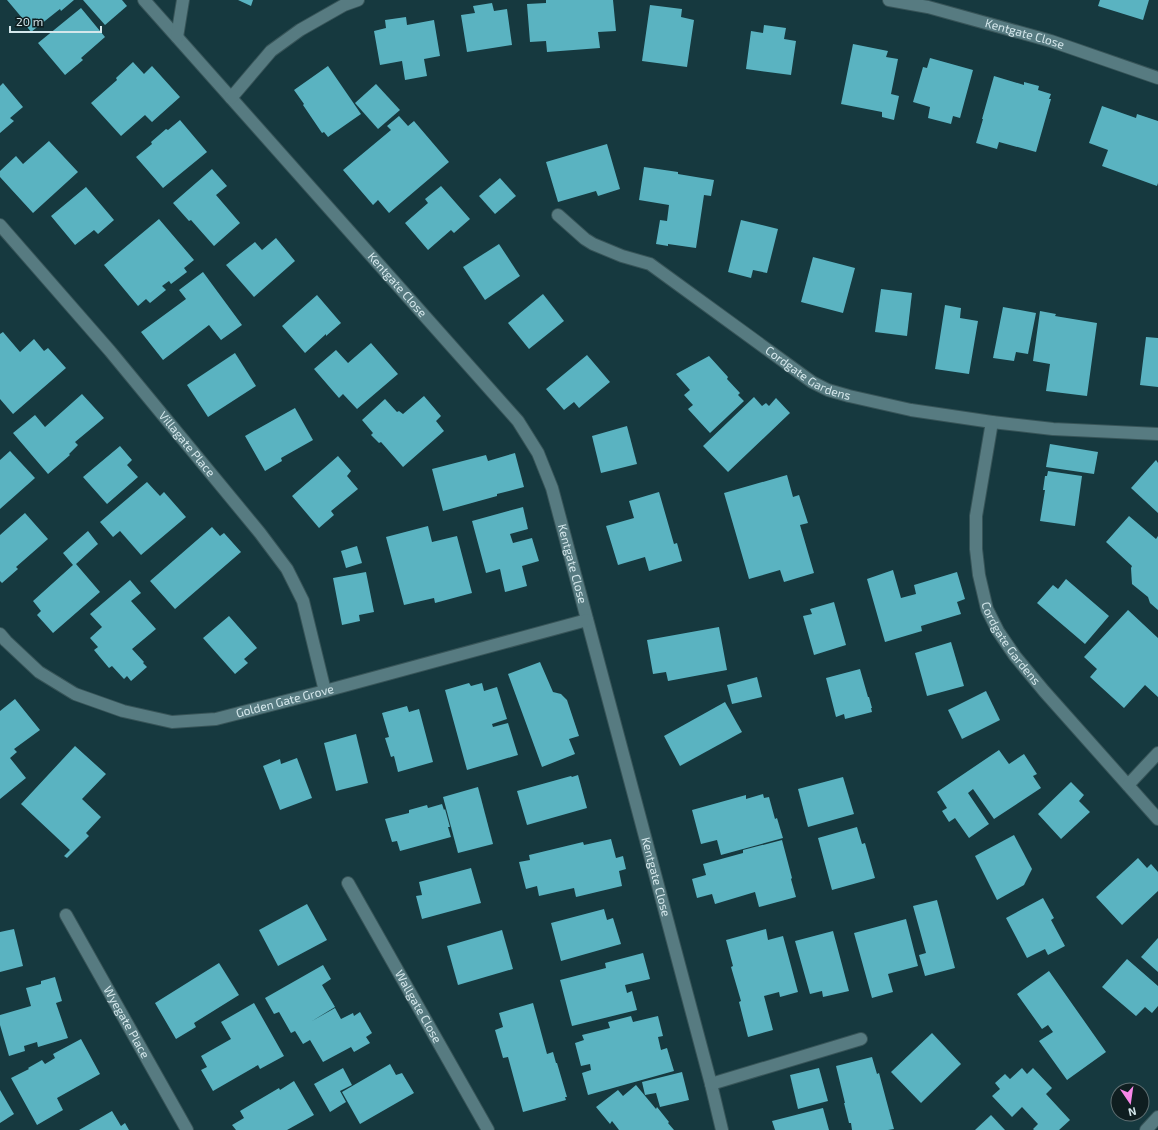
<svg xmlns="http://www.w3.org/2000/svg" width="1158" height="1130" viewBox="0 0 1158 1130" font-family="'Exo 2',sans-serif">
<rect width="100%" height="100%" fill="#16393f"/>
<g fill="#5ab3c1">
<polygon points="7,0 74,0 61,11 60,9 31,32 22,20 23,19"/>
<polygon points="83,0 122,0 127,6 105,25"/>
<polygon points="238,0 253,0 251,6"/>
<polygon points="546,0 613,0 616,31 598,32 600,48 547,52 546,41 530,42 527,4 546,3"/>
<polygon points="1100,0 1149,0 1143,20 1098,6"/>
<polygon points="492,3 494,11 507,9 512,45 467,52 461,15 475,13 473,6"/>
<polygon points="650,5 682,9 681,17 694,20 687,67 642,61"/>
<polygon points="81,8 105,37 81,58 83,60 65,75 38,43"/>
<polygon points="406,17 407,25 434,20 440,56 424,59 427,76 405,80 402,61 380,65 374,31 386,28 385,20"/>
<polygon points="764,25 786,28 784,39 796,41 791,75 746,69 751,31 763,33"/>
<polygon points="853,44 888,51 886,57 898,59 891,94 899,96 894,120 882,117 882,112 841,104"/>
<polygon points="930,58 973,70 960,118 953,116 951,124 928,118 930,107 913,102 923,67 927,68"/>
<polygon points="133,62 144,74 152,66 180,97 152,122 145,115 121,136 91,103 117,80 116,78"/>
<polygon points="328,66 361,114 328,137 324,132 322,133 303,105 304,104 294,90"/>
<polygon points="994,76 1024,85 1024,82 1039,86 1038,90 1051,94 1049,99 1051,99 1036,152 999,142 997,149 976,143 983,119 982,119"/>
<polygon points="3,83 23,107 10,118 14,121 0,133 0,86"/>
<polygon points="376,84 400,110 378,129 355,103"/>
<polygon points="1102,106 1136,118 1137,114 1158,121 1158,183 1157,186 1102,166 1108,150 1089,143"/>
<polygon points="399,116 408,126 414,121 449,162 389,213 378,200 373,205 343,170 391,130 387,126"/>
<polygon points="180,120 207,152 163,188 136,157 152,144 151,142 166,129 168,130"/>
<polygon points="49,141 78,172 33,213 0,177 0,171 16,156 23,164"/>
<polygon points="607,144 620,189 598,196 596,191 558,202 546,162"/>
<polygon points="644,167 678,172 678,174 714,180 711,196 704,195 696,248 668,244 668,246 656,244 660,220 667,221 669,205 639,200"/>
<polygon points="212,169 227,186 216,195 240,223 214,246 191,220 189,221 173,203"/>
<polygon points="500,178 516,196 495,214 479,196"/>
<polygon points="441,186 470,219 454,233 451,230 428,250 405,223 428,203 425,199"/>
<polygon points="86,187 114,220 98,234 94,230 75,245 51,216"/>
<polygon points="159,219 194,260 184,268 187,272 171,284 169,281 162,286 166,290 150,303 146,299 138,306 104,265"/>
<polygon points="741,220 778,229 767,273 753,270 751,278 728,272"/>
<polygon points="276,238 295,261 254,297 226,265 255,242 262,250"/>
<polygon points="499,244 520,276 485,300 463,267"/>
<polygon points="813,257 855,268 843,313 801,302"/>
<polygon points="203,272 242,325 221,340 209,325 163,360 141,332 186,299 179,290"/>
<polygon points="881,289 912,293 907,336 875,332"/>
<polygon points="543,294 564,321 529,349 508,323"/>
<polygon points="317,295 341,323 326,336 326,334 315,344 305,353 282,326"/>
<polygon points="945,305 961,308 960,318 978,321 969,374 935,369"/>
<polygon points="1003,307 1036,313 1028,354 1016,352 1014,361 993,358"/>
<polygon points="1040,311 1056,314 1055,316 1097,323 1087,396 1046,391 1050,364 1033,361"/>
<polygon points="3,332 20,352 34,339 44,351 48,348 66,368 13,414 0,399 0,334"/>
<polygon points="1146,337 1158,338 1158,387 1140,385"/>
<polygon points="371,343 398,374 357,409 343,394 339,398 314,369 336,350 348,363"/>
<polygon points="235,353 256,386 208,417 187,385"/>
<polygon points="587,355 610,382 579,408 574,402 564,410 546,389"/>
<polygon points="709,356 728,377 727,379 740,393 738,395 744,401 710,433 688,409 693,405 684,395 690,390 676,374"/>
<polygon points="82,394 104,418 75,442 78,445 69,454 70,455 48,474 13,433 35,415 45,427"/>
<polygon points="424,396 441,416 436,421 444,431 403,467 381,442 379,443 371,435 373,433 362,420 385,399 397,412 399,411 403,414"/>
<polygon points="754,397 762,406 766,403 769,406 776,398 790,413 728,472 703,446"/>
<polygon points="295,408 313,440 281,458 282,461 265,471 245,436"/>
<polygon points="627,426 637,464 601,473 592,436"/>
<polygon points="1050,444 1098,452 1094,474 1046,467"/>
<polygon points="120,446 132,460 127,465 138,477 107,504 83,477"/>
<polygon points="10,451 35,478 0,509 0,460"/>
<polygon points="515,453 524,487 497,494 497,496 443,511 432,469 486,455 488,461"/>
<polygon points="338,456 351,471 347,476 358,489 331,511 334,515 319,528 292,496"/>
<polygon points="1156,460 1158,463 1158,513 1131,488"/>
<polygon points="1048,471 1082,476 1075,526 1040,521 1045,490 1043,490 1045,476 1047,476"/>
<polygon points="787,475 793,497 799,495 808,523 800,525 814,573 784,582 780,570 749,579 724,493"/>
<polygon points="147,482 160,496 164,492 186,517 141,555 120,531 113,537 100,522"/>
<polygon points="659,492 674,544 677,543 682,561 649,571 645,557 618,565 606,526 634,518 629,501"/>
<polygon points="523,507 528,529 510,534 513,543 532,538 539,561 522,566 527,586 505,592 500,569 486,573 472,521"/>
<polygon points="25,513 48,539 16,567 18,569 2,583 0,581 0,535"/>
<polygon points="1129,516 1156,539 1158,536 1158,610 1150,603 1148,597 1132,584 1131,568 1132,566 1106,542"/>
<polygon points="428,526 432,542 457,536 472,593 435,603 434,598 404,605 386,537"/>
<polygon points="212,527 220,536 224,533 241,552 175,609 150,581"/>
<polygon points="88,531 98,544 76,564 100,592 53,633 37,615 41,611 33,601 73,565 63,553"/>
<polygon points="357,546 362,563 346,568 341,551"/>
<polygon points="893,570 901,598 916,594 914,585 957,572 965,599 957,602 961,614 921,626 922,631 885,642 867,579"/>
<polygon points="366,572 374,612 359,615 360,621 342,625 333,578"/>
<polygon points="1066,579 1109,616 1085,644 1037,603 1053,585 1058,589"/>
<polygon points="130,580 141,593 131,601 156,629 132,649 144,662 143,663 147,667 131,681 127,676 124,679 112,666 109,668 94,650 98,647 90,638 102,627 90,614"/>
<polygon points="834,602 846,645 814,655 803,616 812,614 810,609"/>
<polygon points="1128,610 1158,638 1158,697 1145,685 1124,708 1090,677 1097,669 1084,657"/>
<polygon points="229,616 257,648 244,659 248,663 235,674 203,638"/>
<polygon points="719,627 727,670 668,681 666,672 653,674 647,640"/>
<polygon points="951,642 964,686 927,696 915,653"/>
<polygon points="540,662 553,692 561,694 567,700 579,736 569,739 575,754 542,767 508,674"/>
<polygon points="860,669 868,697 869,697 872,708 871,708 872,712 845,719 844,714 836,717 826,678"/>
<polygon points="757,677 762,697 732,704 727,685"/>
<polygon points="469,683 471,686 482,683 484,691 497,687 507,719 492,724 493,727 508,723 518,755 467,770 445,690"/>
<polygon points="986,691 1000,720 962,739 948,710"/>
<polygon points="15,699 40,730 14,749 17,752 10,758 26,778 0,799 0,711"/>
<polygon points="725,702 742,732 680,766 664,736"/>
<polygon points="407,706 409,712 419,709 433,762 398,772 394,756 391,757 385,738 389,737 382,713"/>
<polygon points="356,734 368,783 336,791 324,743"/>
<polygon points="75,746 106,774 82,799 101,817 86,833 89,836 67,858 64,856 70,850 21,804"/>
<polygon points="999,750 1009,764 1024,754 1037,774 1033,776 1041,788 994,819 973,789 968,793 989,824 969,838 955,818 949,822 942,811 947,808 937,792"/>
<polygon points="297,758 312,798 280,810 263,766 280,759 281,764"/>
<polygon points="578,775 587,808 527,825 517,791 571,776 572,777"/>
<polygon points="843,777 854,814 808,827 798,789"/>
<polygon points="1071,782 1084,795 1079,801 1090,812 1061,839 1038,814"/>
<polygon points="478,787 493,844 458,853 443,797"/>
<polygon points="763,794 764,798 769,797 775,819 777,818 783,838 721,855 717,840 701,844 692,810 746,795 746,799"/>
<polygon points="442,804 444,810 445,809 450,827 448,827 451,837 400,851 397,841 392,842 385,819 409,813 409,810 427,805 428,808"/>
<polygon points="857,827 862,844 865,843 875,878 832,890 818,838"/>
<polygon points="1014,835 1032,869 1024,885 997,900 975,856"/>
<polygon points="611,839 616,858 623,856 626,869 619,871 622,886 576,897 574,888 539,896 537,886 526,889 519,862 530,860 529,855 583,842 584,845"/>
<polygon points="782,840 792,878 791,879 796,897 759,907 755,892 715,904 712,894 697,898 692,879 706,875 703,864 743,853 743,850"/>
<polygon points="1138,858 1147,868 1151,864 1158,872 1158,891 1122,925 1096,897"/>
<polygon points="471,868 481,903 422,919 416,896 422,895 419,882"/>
<polygon points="1043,898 1054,918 1051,920 1065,946 1048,955 1045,949 1027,958 1006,918"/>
<polygon points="937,900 955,968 925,976 919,955 926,953 913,906"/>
<polygon points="307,904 327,940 278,966 259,930"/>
<polygon points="604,909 607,920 613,918 621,944 561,961 551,923"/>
<polygon points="906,919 918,966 888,974 893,992 872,998 854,933"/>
<polygon points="14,929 23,966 0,972 0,932"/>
<polygon points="766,929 768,940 783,936 798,992 780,997 779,992 764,996 773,1030 748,1037 739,1002 741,1001 731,967 733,966 726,940"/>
<polygon points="502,930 513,969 458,985 447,946"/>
<polygon points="833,931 849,991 823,997 822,991 810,994 795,941"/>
<polygon points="1158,938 1158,972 1141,957"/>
<polygon points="643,953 650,979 625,985 627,993 632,991 637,1010 572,1026 560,980 606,968 605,963"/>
<polygon points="1127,959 1158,986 1158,1006 1152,1013 1145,1007 1136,1016 1102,987"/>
<polygon points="219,963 239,995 194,1023 196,1027 176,1039 155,1003"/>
<polygon points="323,965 331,979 322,985 335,1007 312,1021 335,1008 341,1019 353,1013 354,1016 360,1012 372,1033 366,1037 370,1043 354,1052 351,1047 323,1062 310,1040 303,1044 295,1031 291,1033 279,1012 274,1014 265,998"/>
<polygon points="1049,971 1106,1052 1067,1080 1039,1041 1053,1032 1048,1025 1042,1029 1017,994"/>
<polygon points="55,977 62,1001 56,1003 68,1038 38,1047 37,1042 24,1046 25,1051 9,1056 0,1025 0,1015 31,1006 26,988 41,984 41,981"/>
<polygon points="254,1003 284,1056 260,1069 258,1065 213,1091 201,1070 207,1067 201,1056 231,1039 221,1022"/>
<polygon points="533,1003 547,1054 553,1052 556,1063 557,1063 567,1097 565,1097 566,1100 523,1112 508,1057 503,1058 495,1030 503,1027 499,1013"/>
<polygon points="631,1016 633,1022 658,1016 663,1036 658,1037 661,1050 667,1048 674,1071 588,1095 582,1073 591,1070 590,1064 581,1066 575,1043 584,1040 582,1035 610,1028 608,1022"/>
<polygon points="932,1033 961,1064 921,1103 891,1072"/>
<polygon points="81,1039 100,1074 57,1098 63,1110 37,1125 11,1078 29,1069 28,1068 42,1060 45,1064 55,1058 53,1054"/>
<polygon points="872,1057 877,1074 879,1073 894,1129 888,1130 852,1130 851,1123 849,1123 844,1103 845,1103 836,1066"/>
<polygon points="390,1064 396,1075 402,1073 414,1093 360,1124 342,1092"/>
<polygon points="343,1068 352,1085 340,1091 346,1102 330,1112 314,1084"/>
<polygon points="819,1068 828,1101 798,1109 790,1075"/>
<polygon points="1022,1068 1027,1074 1033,1068 1052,1088 1046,1094 1070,1120 1059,1130 1034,1130 1033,1129 1038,1124 1022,1107 1012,1117 992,1096 1000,1089 995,1083 1005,1074 1010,1079"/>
<polygon points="682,1072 689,1100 660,1107 656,1093 645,1095 642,1082"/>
<polygon points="294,1081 314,1115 287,1130 236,1130 232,1125 244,1118 240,1111 279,1088 280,1090"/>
<polygon points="636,1085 656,1109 657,1107 669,1122 668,1123 674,1130 619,1130 612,1121 610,1124 596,1107 618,1090 623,1096"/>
<polygon points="0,1090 14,1114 0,1123"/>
<polygon points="823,1108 829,1130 775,1130 772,1121"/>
<polygon points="112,1111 121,1126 125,1123 129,1130 79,1130"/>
<polygon points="991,1115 1005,1130 975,1130"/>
</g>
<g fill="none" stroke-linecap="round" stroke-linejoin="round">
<defs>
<g id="street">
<path id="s1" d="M 144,0 L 518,421 L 538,453 L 552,488 L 711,1084 L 722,1130"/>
<path id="s2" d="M 889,0 L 928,7 L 1051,41 L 1158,78"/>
<polyline points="177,37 183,0"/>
<polyline points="231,98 271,51 300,30 344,5 358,0"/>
<path id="s3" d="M 558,215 L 585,239 L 593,244 L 622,256 L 650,264 L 812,382 L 828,390 L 849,396 L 911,410 L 992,422 L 1053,429 L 1158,434"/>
<path id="s4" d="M 0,225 L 110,351 L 260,533 L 287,569 L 303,601 L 325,691"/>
<path id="s5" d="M 992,422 L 976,516 L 976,549 L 979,575 L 987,609 L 998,631 L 1015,656 L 1044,691 L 1158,819"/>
<path id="s6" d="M 0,634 L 6,641 L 39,672 L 75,694 L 123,711 L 172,722 L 216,719 L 325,691 L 587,620"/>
<polyline points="1128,785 1158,753"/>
<path id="s7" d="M 348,883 L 488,1130"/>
<path id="s8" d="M 66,915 L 187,1130"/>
<polyline points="711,1084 861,1039"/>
</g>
<polyline id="secondary" points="1146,1130 1158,1117"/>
</defs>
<use href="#street" stroke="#375458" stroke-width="14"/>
<use href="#secondary" stroke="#375458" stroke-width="14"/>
<use href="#street" stroke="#577b81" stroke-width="12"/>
<use href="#secondary" stroke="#577b81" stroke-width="12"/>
</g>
<g text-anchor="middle" stroke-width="4" stroke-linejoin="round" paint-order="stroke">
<g font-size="12" fill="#d4e7eb" stroke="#0f1e20">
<text dy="4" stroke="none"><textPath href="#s2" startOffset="140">Kentgate Close</textPath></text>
<text dy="4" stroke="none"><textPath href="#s1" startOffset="381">Kentgate Close</textPath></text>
<text dy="4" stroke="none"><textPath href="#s3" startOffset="299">Cordgate Gardens</textPath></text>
<text dy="4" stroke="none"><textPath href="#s4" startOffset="288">Villagate Place</textPath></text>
<text dy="4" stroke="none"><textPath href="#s1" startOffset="717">Kentgate Close</textPath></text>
<text dy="4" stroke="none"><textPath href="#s5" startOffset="231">Cordgate Gardens</textPath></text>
<text dy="4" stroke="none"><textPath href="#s6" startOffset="313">Golden Gate Grove</textPath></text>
<text dy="4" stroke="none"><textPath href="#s1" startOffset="1041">Kentgate Close</textPath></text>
<text dy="4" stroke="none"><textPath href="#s7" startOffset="142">Wallgate Close</textPath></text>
<text dy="4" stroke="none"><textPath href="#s8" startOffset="123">Wyegate Place</textPath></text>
</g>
</g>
<g transform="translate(1130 1102) rotate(167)"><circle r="19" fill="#0f1e20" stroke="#5e6e71"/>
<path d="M0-3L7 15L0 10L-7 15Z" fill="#f987e8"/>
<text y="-6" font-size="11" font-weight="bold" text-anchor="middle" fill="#d4e7eb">N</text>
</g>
<path d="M10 26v6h91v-6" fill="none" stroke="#d4e7eb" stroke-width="2"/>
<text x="16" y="26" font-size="12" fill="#d4e7eb" stroke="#0f1e20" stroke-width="3" paint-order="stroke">20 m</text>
</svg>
